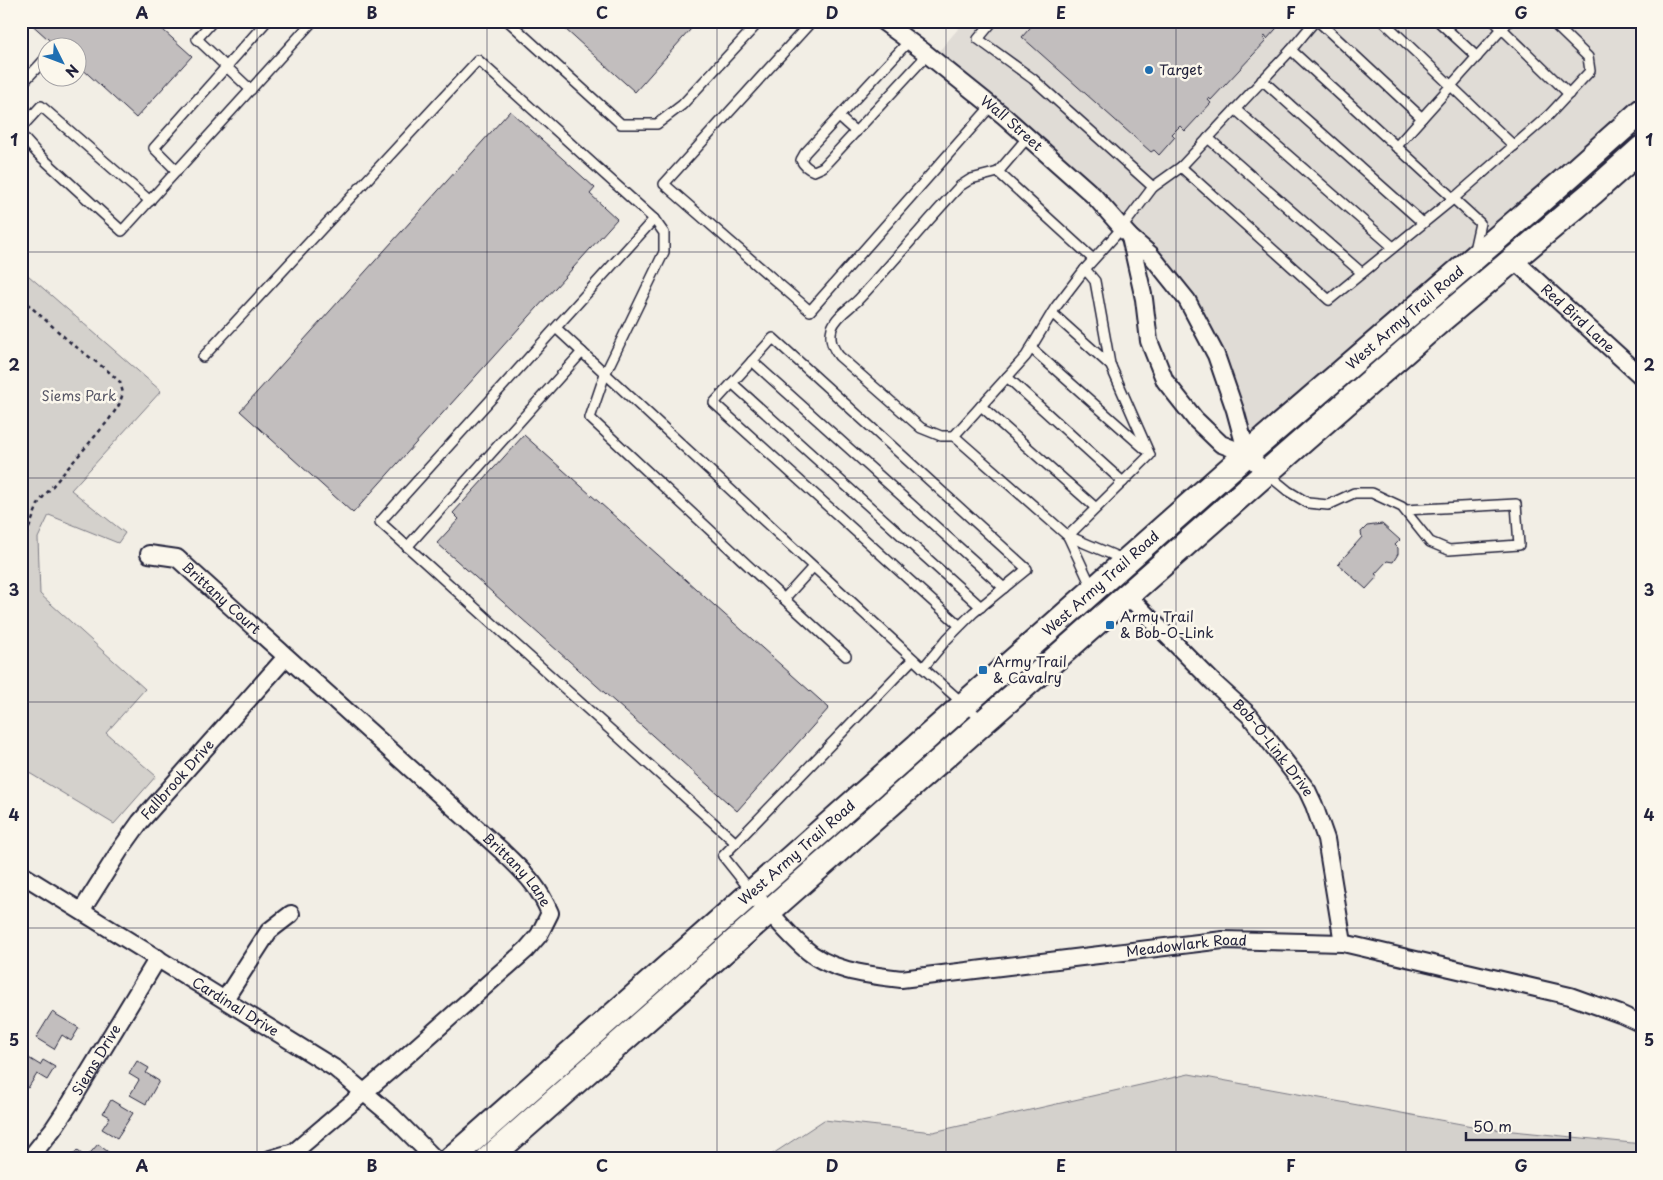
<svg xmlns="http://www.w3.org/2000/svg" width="1663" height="1180" viewBox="0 0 1663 1180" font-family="'Playpen Sans',sans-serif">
<rect width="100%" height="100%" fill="#f2eee5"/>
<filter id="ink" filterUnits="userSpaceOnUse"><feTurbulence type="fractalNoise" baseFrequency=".02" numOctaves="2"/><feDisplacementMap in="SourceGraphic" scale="10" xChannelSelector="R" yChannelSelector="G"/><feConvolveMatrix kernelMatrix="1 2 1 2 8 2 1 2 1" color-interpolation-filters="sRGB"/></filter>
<g filter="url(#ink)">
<polygon fill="#e0dcd6" points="965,21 1642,21 1642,98 1251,441 1233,387 1203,309 1099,190 939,51"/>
<g fill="#d4d1cc" stroke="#7b7a84">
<polygon points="21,269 161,391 71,490 125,533 118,543 49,515 38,538 40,594 145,689 106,733 156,776 114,824 21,768"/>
<polygon points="1189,1074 1483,1128 1642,1144 1642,1159 765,1159 824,1120 933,1132"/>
</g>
<g fill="#c2bebe" stroke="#22223b">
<polygon points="28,21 153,21 192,56 136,118 78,65 78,48 58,48"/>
<polygon points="572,21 698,21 635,92 565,29"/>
<polygon points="1036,21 1283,21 1267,39 1265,36 1263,38 1266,41 1211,100 1209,98 1208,100 1211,103 1185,131 1180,126 1172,134 1175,137 1159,155 1154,150 1151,152 1022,37"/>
<polygon points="510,111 595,188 590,194 617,219 353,513 240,411"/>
<polygon points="524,435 829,708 737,811 437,543 459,519 453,513"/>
<polygon points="1382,524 1400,540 1395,545 1398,548 1398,554 1393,562 1387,561 1375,574 1378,576 1366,589 1338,564 1362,537 1361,532 1367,526"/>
<polygon points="52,1012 79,1028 71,1041 62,1035 54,1049 36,1038"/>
<polygon points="27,1057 40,1065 43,1060 55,1067 47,1080 37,1074 28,1088 21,1084 21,1066"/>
<polygon points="137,1061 149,1068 146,1073 159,1081 146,1104 130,1095 139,1080 129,1074"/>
<polygon points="111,1100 133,1113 117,1138 102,1129 110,1117 103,1113"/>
<polygon points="98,1144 112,1155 109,1159 70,1159 77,1150 86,1158"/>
</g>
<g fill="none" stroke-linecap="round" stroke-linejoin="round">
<defs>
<g id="lane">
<polyline points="213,21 197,39 251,90"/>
<polyline points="508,21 621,124 657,124 682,105 760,21"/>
<polyline points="812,21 664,184 810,311 991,106"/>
<polyline points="993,21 978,39 1033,79 1153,187 1122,228 1085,269"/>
<polyline points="1315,21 1291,50 1480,223 1474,250"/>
<polyline points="1318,21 1422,118"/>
<polyline points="1383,21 1514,146"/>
<polyline points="1438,21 1477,57"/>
<polyline points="1494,21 1569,94"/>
<path d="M 909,41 L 805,153 L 801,160 C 804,166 808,169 814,171 L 823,167 L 927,55"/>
<polyline points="1262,80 1423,223"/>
<polyline points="21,85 45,59"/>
<polyline points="1235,109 1393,247"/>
<polyline points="839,117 856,132"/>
<polyline points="21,128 41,106 150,201"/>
<polyline points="21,135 38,154 122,231 313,21"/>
<polyline points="1028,137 998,172 1093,259"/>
<polyline points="1208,138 1362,273"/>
<polyline points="1396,147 1509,21"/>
<polyline points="1181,167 1291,50"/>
<polyline points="177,171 154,148 267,21"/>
<polyline points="1153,187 1181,167 1329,300 1453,199 1549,115 1590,71 1588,57 1551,21"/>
<polyline points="1052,313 1111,366"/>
<polyline points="556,328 923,668 983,721"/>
<polyline points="1031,348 1145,449"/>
<polyline points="203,357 478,60 654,219"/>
<polyline points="752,361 1004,588"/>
<polyline points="1007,377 1123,482"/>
<polyline points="732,383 981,607"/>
<polyline points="981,406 1096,508"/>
<path d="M 954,436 L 941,436 L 921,428 L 839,356 C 832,347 829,339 832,328 C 836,316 850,308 858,300 C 893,263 925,223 960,186 L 971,179 L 998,172"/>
<polyline points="1266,473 1288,491 1308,503 1328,505 1354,493 1372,493 1402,507 1430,542 1449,550 1519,545 1516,504 1405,510"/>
<polyline points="1068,536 1150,455 1110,364 1095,281 1085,269 1055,308 1026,356 954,436 1068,536 1125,560"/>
<polyline points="1068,536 1093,590"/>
<polyline points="407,547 582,352"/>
<polyline points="784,599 846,656"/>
<polyline points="923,668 947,639 973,613 1027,569 773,338 714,403 960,626"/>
<polyline points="736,843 380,522 654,219 664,233 664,252 605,374 590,418 784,599 813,567"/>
<polyline points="751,891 723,856 913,659"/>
</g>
<g id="street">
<path id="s1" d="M 882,21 L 923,51 L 1004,116 L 1094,196 L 1130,237 L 1150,254 L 1187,300 L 1216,355 L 1235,410 L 1247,454"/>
<polyline points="1130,237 1144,299 1149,341 1165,381 1195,419 1221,444 1247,454 1266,473"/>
<path id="s2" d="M 1513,259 L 1642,377"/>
<path id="s3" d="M 149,554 L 177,558 L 502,851 C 524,873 537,883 550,913 L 539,935 L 526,950 L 394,1067 L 294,1152 L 270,1159"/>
<path id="s4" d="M 1127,595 L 1213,682 L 1249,715 L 1307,790 L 1314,805 L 1326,839 L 1343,943"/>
<path id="s5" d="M 21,874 L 336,1069 L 392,1116 L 435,1159"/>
<path id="s6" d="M 753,893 C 769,911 785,931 803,947 C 828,971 868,975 901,979 L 1223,940 L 1343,943 L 1570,996 L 1620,1014 L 1642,1024"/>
<path id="s7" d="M 82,910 L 120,850 L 140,822 L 286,657"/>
<polyline points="225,999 269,931 291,914"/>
<path id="s8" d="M 29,1159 L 53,1129 L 71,1102 L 158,958"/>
</g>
<g id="secondary">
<path id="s9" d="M 451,1159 L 1247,454 L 1567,178 L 1642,111"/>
<polyline points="488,1159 1266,473 1441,320 1592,193 1642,148"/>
</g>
</defs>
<use href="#lane" stroke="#22223b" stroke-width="12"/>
<use href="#street" stroke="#22223b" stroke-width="20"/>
<use href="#secondary" stroke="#22223b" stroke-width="28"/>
<polyline stroke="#22223b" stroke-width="2.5" stroke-dasharray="4 4" stroke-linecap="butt" points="21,298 71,343 108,371 120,382 123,393 119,405 108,421 39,502 21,549"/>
<use href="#lane" stroke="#fbf7ec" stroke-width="9"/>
<use href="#street" stroke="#fbf7ec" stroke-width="16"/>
<use href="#secondary" stroke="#fbf7ec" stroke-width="24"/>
</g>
</g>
<path fill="none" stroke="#22223b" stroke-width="1" stroke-opacity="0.55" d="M 257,21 L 257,1159M 487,21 L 487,1159M 717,21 L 717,1159M 946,21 L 946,1159M 1176,21 L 1176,1159M 1406,21 L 1406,1159M 21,252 L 1642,252M 21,478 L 1642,478M 21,702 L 1642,702M 21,928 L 1642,928"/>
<g fill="#1f6fb2" stroke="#fbf7ec" stroke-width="2">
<circle cx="1149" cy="70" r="5"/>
<rect x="1105" y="620" width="10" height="10" rx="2.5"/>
<rect x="978" y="665" width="10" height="10" rx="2.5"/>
</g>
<g text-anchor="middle" stroke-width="5" stroke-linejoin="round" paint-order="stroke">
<g font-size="14" fill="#22223b" stroke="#fbf7ec" text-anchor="start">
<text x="1159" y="75">Target</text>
<text x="1120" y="622">Army Trail<tspan x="1120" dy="16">&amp; Bob-O-Link</tspan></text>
<text x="993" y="667">Army Trail<tspan x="993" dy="16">&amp; Cavalry</tspan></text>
</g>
<g font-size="14" fill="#22223b" stroke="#fbf7ec">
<text dy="5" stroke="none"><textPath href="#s1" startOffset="165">Wall Street</textPath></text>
<text dy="5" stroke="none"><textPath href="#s9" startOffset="1272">West Army Trail Road</textPath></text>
<text dy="5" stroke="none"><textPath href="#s2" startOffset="88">Red Bird Lane</textPath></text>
<text dy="5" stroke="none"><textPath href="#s9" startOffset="868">West Army Trail Road</textPath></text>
<text dy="5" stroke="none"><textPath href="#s3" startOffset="88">Brittany Court</textPath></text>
<text dy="5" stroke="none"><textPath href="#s4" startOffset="212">Bob-O-Link Drive</textPath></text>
<text dy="5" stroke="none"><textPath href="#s7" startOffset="162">Fallbrook Drive</textPath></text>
<text dy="5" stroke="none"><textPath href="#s9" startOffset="462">West Army Trail Road</textPath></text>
<text dy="5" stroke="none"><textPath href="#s3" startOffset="490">Brittany Lane</textPath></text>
<text dy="5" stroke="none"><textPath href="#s6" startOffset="466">Meadowlark Road</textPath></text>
<text dy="5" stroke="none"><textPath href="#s5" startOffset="252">Cardinal Drive</textPath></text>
<text dy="5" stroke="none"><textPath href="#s8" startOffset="120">Siems Drive</textPath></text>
</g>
<g font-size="14" fill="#575766" stroke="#fbf7ec">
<text x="79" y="401">Siems Park</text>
</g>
</g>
<rect width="1663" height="1180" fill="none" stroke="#fbf7ec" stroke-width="55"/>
<g transform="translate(62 62) rotate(132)"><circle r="24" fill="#fbf7ec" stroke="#a4a2a5"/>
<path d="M0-4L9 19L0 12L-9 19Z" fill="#1f6fb2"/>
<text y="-8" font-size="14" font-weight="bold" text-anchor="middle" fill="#22223b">N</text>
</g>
<path d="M1466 1132v8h104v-8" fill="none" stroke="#22223b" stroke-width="2.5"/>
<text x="1473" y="1132" font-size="15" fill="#22223b" stroke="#fbf7ec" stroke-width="4" paint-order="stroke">50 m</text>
<rect x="28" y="28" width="1608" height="1124" fill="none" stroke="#22223b" stroke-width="2"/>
<g font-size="16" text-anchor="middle" font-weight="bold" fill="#22223b">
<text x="142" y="19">A</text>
<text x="372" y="19">B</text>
<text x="602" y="19">C</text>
<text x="832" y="19">D</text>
<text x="1061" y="19">E</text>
<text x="1291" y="19">F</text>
<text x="1521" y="19">G</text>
<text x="14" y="146">1</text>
<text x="1649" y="146">1</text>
<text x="14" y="371">2</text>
<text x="1649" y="371">2</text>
<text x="14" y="596">3</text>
<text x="1649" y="596">3</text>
<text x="14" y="821">4</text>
<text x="1649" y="821">4</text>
<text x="14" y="1046">5</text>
<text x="1649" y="1046">5</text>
<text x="142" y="1172">A</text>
<text x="372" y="1172">B</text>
<text x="602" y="1172">C</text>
<text x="832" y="1172">D</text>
<text x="1061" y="1172">E</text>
<text x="1291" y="1172">F</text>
<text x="1521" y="1172">G</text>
</g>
</svg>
